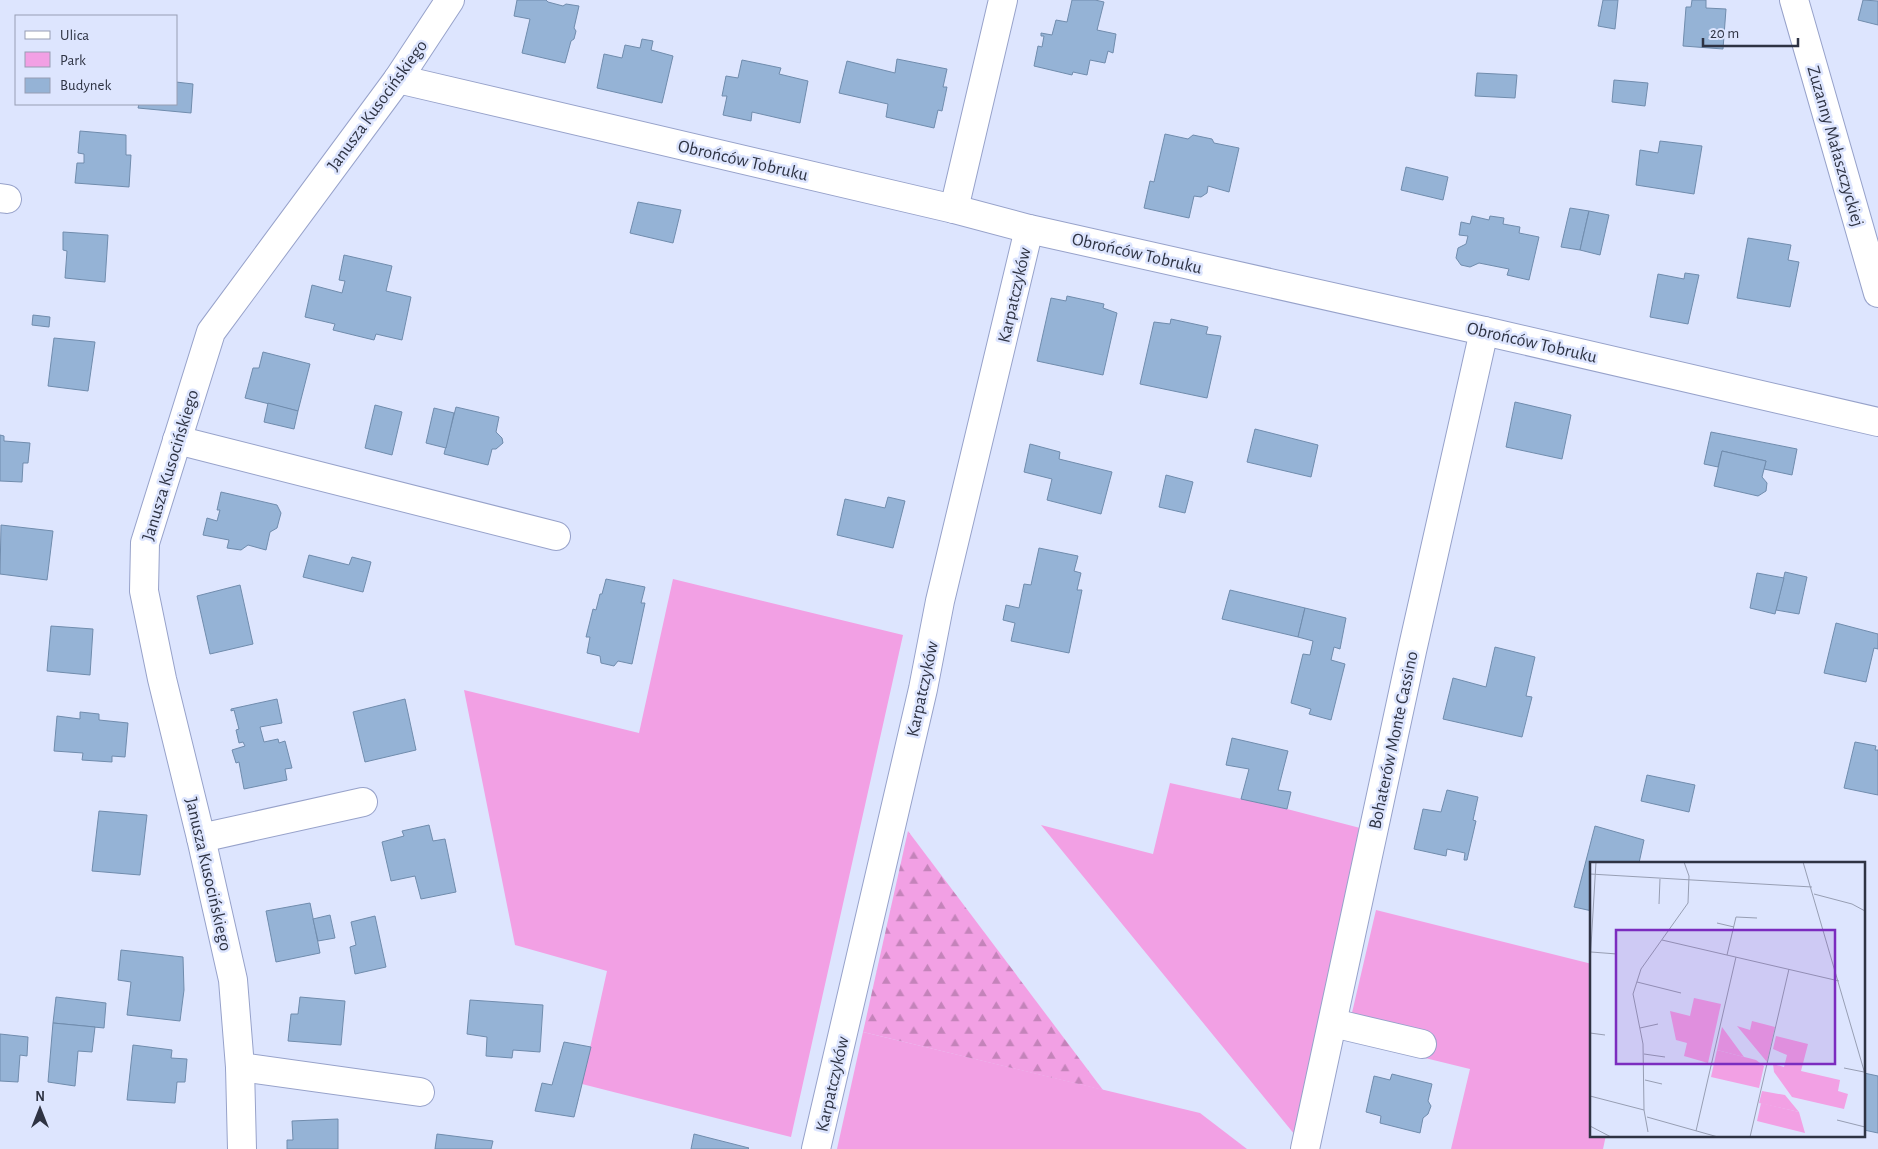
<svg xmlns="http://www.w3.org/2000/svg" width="1878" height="1149" viewBox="0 0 1878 1149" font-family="'Alegreya Sans',sans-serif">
<defs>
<pattern id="forest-firs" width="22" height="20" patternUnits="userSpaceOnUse" patternTransform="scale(1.25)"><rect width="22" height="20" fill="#f2a0e4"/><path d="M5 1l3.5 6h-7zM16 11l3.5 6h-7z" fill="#c483ba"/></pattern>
</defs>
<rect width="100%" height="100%" fill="#dde5fe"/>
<g fill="#f2a0e4">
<polygon points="673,579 903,635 791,1137 582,1084 607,971 515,945 464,690 639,733"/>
<polygon points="1170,783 1287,809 1364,829 1295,1135 1041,825 1153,854"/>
<polygon points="1376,910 1592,964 1592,1135 1606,1135 1603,1149 1451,1149 1470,1069 1425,1058 1432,1035 1351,1017"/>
<polygon points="863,1032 1200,1113 1247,1149 837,1149"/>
</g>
<polygon fill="url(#forest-firs)" points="908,831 1103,1090 863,1032"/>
<g fill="#95b3d6" stroke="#708cad">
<polygon points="517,0 546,0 548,2 563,6 566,4 579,6 574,28 576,31 574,39 571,41 565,63 522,53 530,19 514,16"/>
<polygon points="1072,0 1095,0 1104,2 1097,30 1116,34 1113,53 1108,51 1105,63 1090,60 1087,75 1073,72 1072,75 1034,66 1038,46 1042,47 1044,36 1041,36 1041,33 1052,35 1056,20 1067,22"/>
<polygon points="1603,0 1618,0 1615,29 1598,26"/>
<polygon points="1692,0 1706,0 1706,8 1726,9 1723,49 1683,46 1686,7 1691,7"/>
<polygon points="1863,0 1878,1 1878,25 1858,20"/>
<polygon points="642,39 653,41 651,50 673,56 662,103 597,88 604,54 622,58 625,45 640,48"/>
<polygon points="897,59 947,69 943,87 947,87 942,111 938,110 934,128 886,117 888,104 839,93 847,61 895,73"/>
<polygon points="742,60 781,68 779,74 808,81 800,123 752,112 751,121 723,115 727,96 722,96 726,76 738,78"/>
<polygon points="1477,73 1517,75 1515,98 1475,96"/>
<polygon points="1614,80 1648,83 1645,106 1612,102"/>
<polygon points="176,82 193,84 191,113 138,108 139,104 176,104"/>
<polygon points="80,131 126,135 126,155 131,155 129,187 75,183 77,163 84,163 84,154 78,153"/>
<polygon points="1165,134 1188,139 1193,135 1212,139 1214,143 1239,148 1229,192 1208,186 1207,193 1201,197 1194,196 1189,218 1144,208 1150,181 1154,182"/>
<polygon points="1660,141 1702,146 1694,194 1636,185 1640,150 1658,153"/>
<polygon points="1406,167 1448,177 1443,200 1401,190"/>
<polygon points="638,202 681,210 673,243 630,233"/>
<polygon points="1570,208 1589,211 1580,250 1561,247"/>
<polygon points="1589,211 1609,215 1600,255 1580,250"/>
<polygon points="1472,216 1489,220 1490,216 1504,218 1503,224 1520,227 1519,233 1539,237 1529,280 1507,275 1509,269 1479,263 1470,267 1461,265 1456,258 1458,248 1466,244 1468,236 1459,235 1461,222 1470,224"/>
<polygon points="63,232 108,235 105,282 65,278 67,251 63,250"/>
<polygon points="1748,238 1791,245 1788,260 1799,262 1790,307 1737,298"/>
<polygon points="344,255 392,266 386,291 411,297 402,340 376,334 374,340 333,330 335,324 305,317 312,285 342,293 345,281 339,280"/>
<polygon points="1685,273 1699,275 1688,324 1650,317 1658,274 1684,279"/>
<polygon points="1067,296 1104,304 1103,308 1117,313 1103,375 1037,361 1051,298 1066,301"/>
<polygon points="33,315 50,317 49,327 32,325"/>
<polygon points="1171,319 1208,327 1206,334 1221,336 1207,398 1140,384 1154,322 1170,324"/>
<polygon points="54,338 95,342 88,391 48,386"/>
<polygon points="263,352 310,364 298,411 245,398 253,368 259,368"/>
<polygon points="1515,402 1571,415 1562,459 1506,447"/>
<polygon points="268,403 298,411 294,429 264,422"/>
<polygon points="375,405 402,412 392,455 365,448"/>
<polygon points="456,407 499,417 496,432 502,438 503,443 496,449 492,449 488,465 444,454"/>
<polygon points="434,408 454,413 446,448 426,443"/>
<polygon points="1255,429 1318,445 1311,477 1247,462"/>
<polygon points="1711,432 1797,449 1792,475 1764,469 1766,461 1722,451 1718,467 1704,464"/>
<polygon points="0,435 4,436 4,441 30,443 28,463 23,463 22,482 0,481"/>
<polygon points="1030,444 1060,452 1059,459 1112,472 1101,514 1047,500 1052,479 1024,472"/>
<polygon points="1722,451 1766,461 1762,477 1767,483 1766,491 1758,496 1714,486"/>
<polygon points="1166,475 1193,482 1185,513 1159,507"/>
<polygon points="221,492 277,505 281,513 277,528 270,532 266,550 248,545 241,550 227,548 229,540 203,535 207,518 217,521 220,510 217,510"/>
<polygon points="888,497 905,501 893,548 837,535 845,499 885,508"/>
<polygon points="1,525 53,531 47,580 0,574"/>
<polygon points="1039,548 1078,556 1074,571 1081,573 1077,590 1082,590 1069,653 1011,641 1015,623 1003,620 1006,605 1019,608 1024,584 1031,585"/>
<polygon points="309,555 349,565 352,557 371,562 363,592 303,577"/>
<polygon points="1785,572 1807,577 1799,614 1776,610"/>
<polygon points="1757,573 1784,578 1775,614 1750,608"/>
<polygon points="606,579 645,587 641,603 645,603 632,664 618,661 614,666 601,663 600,656 587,653 590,637 586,637 593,609 596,610 600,594 602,594"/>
<polygon points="240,585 253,644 210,654 197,596"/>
<polygon points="1230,590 1305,608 1298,637 1222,619"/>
<polygon points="1305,608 1346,618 1340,649 1334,647 1331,660 1345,664 1331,720 1309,714 1311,709 1291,703 1303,654 1310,655 1313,641 1298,637"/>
<polygon points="1836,623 1878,634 1878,649 1874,648 1866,682 1824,673"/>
<polygon points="51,626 93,629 90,675 47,671"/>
<polygon points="1495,647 1535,657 1526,696 1532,697 1522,737 1443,719 1453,678 1486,687"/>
<polygon points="277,699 282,723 260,727 264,742 278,739 279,743 285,741 292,768 285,769 287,780 244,789 239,762 236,763 232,750 245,746 243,742 239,743 236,730 239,729 234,710 231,711 231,709"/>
<polygon points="405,699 416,750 365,762 353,712"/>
<polygon points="80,712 99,714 99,720 128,723 125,757 112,756 112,762 82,760 83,753 54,751 57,716 80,719"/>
<polygon points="1232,738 1288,751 1278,790 1291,792 1287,809 1241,799 1249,769 1226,765"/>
<polygon points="1855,742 1876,746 1875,750 1878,750 1878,795 1844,788"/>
<polygon points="1647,775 1695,785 1689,812 1641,801"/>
<polygon points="1447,790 1478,797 1473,820 1476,821 1467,860 1464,860 1465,853 1447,849 1446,856 1414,849 1423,809 1441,812"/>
<polygon points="99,811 147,815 140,875 92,871"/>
<polygon points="429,825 433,841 445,839 456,892 421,899 415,876 391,881 382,842 404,836 402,831"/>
<polygon points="1595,826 1644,840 1639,863 1592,863 1592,911 1574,907"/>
<polygon points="310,903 320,953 276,962 266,911"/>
<polygon points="330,915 335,938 318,941 313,919"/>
<polygon points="375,916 386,967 355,974 350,947 356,945 351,922"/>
<polygon points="121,950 183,957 184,990 180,1021 127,1015 131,982 118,980"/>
<polygon points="56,997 106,1003 104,1028 53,1023"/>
<polygon points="300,997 345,1001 341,1045 288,1041 291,1014 298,1014"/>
<polygon points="470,1000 543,1005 540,1052 513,1050 512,1058 486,1056 487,1037 467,1034"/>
<polygon points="53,1023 95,1027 92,1052 78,1051 75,1086 48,1082"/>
<polygon points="0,1034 28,1037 27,1056 20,1055 18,1082 0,1081"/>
<polygon points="564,1042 591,1047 574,1117 535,1111 542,1083 552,1085"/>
<polygon points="133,1045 172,1050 171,1058 187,1059 185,1082 177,1082 175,1103 127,1100"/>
<polygon points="1864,1073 1878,1076 1878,1133 1864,1130"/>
<polygon points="1392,1074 1432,1084 1428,1101 1431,1106 1428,1114 1423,1118 1420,1133 1380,1123 1381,1116 1366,1112 1374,1076 1390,1080"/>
<polygon points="338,1119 338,1149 287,1149 287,1140 293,1140 292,1121"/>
<polygon points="437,1134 493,1141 491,1149 435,1149"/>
<polygon points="694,1134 749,1148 748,1149 691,1149"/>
</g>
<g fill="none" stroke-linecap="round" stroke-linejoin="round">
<defs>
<g id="minor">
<polyline points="1794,0 1878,293"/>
<polyline points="398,79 954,209 1029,229 1484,331 1878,422"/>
<polyline points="0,198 7,199"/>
<polyline points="954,209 1003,0"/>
<polyline points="177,440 556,536"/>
<polyline points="201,838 363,802"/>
<polyline points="1333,1023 1422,1044"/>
<polyline points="240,1067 420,1092"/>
<polyline points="242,1149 240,1067 233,980 201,838 162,679 144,591 145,543 211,332 398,79 450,0"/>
<polyline points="816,1149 923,689 940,601 1029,229"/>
<polyline points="1305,1149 1412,651 1484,331"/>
</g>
</defs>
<use href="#minor" stroke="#97a2ca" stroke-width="30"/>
<use href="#minor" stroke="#fff" stroke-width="28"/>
</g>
<g text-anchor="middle" stroke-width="5" stroke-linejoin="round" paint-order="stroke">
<g font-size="18" fill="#2e3343" stroke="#dde5fe">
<text transform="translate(377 105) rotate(-54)" y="6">Janusza Kusocińskiego</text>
<text transform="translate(1836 146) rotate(74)" y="6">Zuzanny Małaszczyckiej</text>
<text transform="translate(743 160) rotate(13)" y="6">Obrońców Tobruku</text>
<text transform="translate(1137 253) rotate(13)" y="6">Obrońców Tobruku</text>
<text transform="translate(1014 295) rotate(-77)" y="6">Karpatczyków</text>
<text transform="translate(1532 342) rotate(13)" y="6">Obrońców Tobruku</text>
<text transform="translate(170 465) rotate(-73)" y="6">Janusza Kusocińskiego</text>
<text transform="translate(922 689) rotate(-78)" y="6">Karpatczyków</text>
<text transform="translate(1393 740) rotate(-78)" y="6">Bohaterów Monte Cassino</text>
<text transform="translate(209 874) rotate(77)" y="6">Janusza Kusocińskiego</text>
<text transform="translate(832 1084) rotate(-77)" y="6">Karpatczyków</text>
</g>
</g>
<g transform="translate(1590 862)">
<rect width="275" height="275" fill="#dde5fe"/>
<path d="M 104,136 L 131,142 L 118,201 L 94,194 L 97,181 L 86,178 L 80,149 L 100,154 ZM 162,159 L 185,165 L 177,200 L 147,164 L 160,168 ZM 186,174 L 218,182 L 211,209 L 250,218 L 248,229 L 258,232 L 254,247 L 202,235 L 184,210 L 183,202 L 194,205 L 197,193 L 183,187 ZM 127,188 L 166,198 L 174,204 L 169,226 L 121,215 ZM 172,229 L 195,233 L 209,250 L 169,241 Z" fill="#f2a0e4"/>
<path d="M 132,165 L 154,195 L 127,188 ZM 171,241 L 209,250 L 215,271 L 167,259 Z" fill="#f2a0e4"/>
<path fill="none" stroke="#979eb3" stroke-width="1" d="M 213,0 L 275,212M 0,12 L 222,25M 224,32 L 262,42 L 275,49M 69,42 L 70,17M 127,61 L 144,65M 72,78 L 249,119M 1,90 L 27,92M 137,93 L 146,55 L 167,56M 0,101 L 6,0M 47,120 L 91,131M 50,166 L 68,162M 0,171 L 15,173M 54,192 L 75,195M 254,206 L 274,210M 55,218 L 72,222M 0,234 L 54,248M 57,255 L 128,275M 247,258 L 275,265M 0,264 L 21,275M 106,269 L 146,95M 58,270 L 54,248 L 53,182 L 43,132 L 51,107 L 98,41 L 99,14 L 94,0M 160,275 L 199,107"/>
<path fill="#7b2cbf" fill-opacity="0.15" stroke="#7b2cbf" stroke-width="2.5" d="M 26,68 L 245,68 L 245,202 L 26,202 Z"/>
<rect width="275" height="275" fill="none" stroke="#2e3343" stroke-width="2.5"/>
</g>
<rect x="15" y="15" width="162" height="90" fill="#dde5fe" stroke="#979eb3"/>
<rect x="25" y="31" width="25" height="8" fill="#ffffff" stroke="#979eb3"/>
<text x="60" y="40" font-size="15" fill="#2e3343">Ulica</text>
<rect x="25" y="52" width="25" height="15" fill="#f2a0e4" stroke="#979eb3"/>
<text x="60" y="65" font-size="15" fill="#2e3343">Park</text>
<rect x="25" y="78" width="25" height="15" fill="#95b3d6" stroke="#979eb3"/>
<text x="60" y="90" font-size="15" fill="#2e3343">Budynek</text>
<g transform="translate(40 1109)" stroke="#dde5fe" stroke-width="4" paint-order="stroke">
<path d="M0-4L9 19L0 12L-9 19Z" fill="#2e3343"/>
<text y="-8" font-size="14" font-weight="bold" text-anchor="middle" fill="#2e3343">N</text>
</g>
<path d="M1703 38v8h95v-8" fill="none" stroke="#2e3343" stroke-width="2.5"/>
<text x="1710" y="38" font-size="15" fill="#2e3343" stroke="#dde5fe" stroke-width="4" paint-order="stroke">20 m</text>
</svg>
